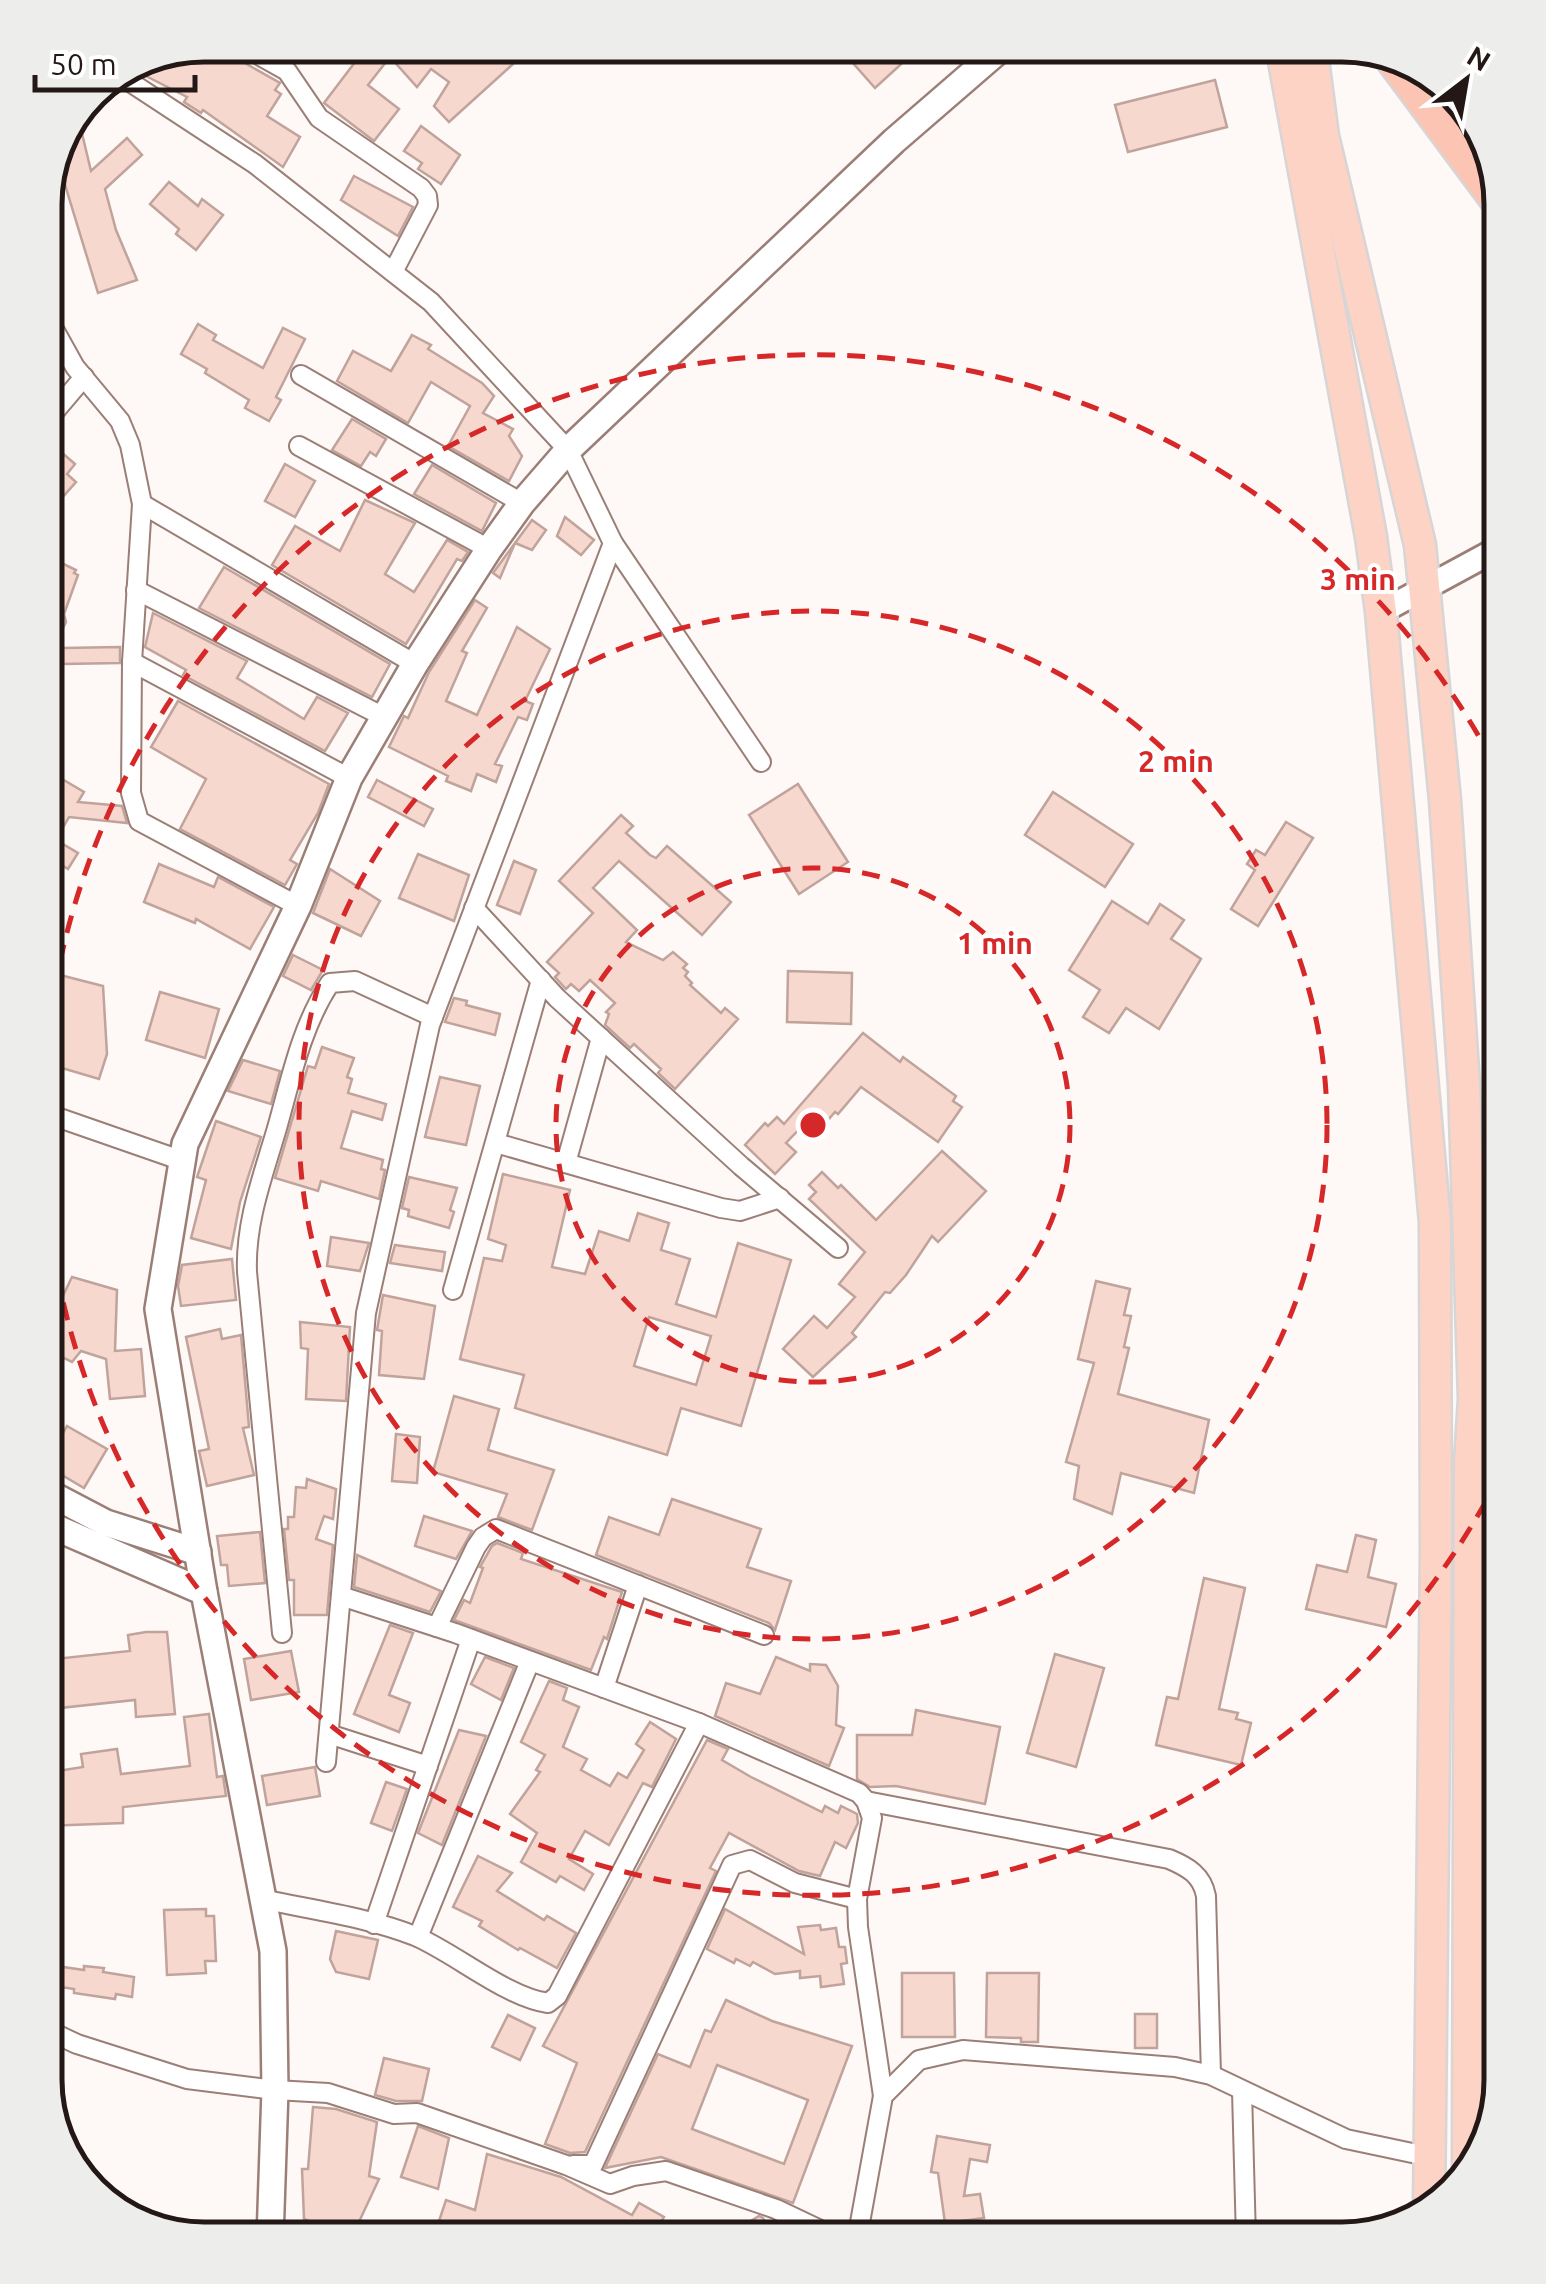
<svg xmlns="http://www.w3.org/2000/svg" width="1546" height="2284" viewBox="0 0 1546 2284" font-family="Ubuntu,sans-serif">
<rect width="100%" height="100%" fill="#fef8f6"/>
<g fill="#f7d8cf" stroke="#c0a39b" stroke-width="2.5" fill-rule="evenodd">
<polygon points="205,45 213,45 280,83 275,90 281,94 267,116 300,137 283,167 203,110 201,113 184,102 187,97 138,72"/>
<polygon points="368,45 534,45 449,122 434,106 449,82 431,69 417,87 390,57 368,85 399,109 374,141 324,103"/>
<polygon points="837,45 922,45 875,88"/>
<polygon points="1215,80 1227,127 1128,152 1115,105"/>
<polygon points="79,121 91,171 127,138 142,155 105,189 116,230 137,280 98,293 59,165"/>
<polygon points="421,126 460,155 441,184 418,169 422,163 404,151"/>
<polygon points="354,176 413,207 398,236 341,200"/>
<polygon points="169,182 198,206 202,199 223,215 196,250 176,234 179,229 150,204"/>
<polygon points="198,324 216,335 213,340 263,368 283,328 305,339 276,397 281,400 269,421 245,408 249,400 205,373 207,369 181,354"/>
<polygon points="412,335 431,345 428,349 482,383 494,396 483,413 513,429 509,436 522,456 509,481 448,446 470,406 431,382 408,423 337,381 353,351 391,371"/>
<polygon points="352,419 386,439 376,456 370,452 361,466 332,450"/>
<polygon points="61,452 75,464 67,474 76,482 45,517 45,469"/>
<polygon points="285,464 315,481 295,517 265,501"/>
<polygon points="432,465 496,503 482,531 414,494"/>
<polygon points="365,500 415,523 385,574 414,592 447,540 468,552 462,561 457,559 406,644 272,565 295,526 340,551"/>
<polygon points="565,517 594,540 581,555 557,536"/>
<polygon points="532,520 546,530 532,550 515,543 500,578 493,573"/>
<polygon points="45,555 76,570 74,573 78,575 64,614 66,622 58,638 53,635 45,652"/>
<polygon points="224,567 390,664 372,697 199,608"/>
<polygon points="475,600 487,608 462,651 467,653 446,701 477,715 517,627 550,649 525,701 533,704 527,720 518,717 495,764 502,766 496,782 477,774 471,791 446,781 448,776 389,747 404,716 408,718 429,672"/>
<polygon points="153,613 247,661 237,678 304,719 317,697 348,713 325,751 183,675 186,670 145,647"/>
<polygon points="120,647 120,663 63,664 63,648"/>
<polygon points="178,701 329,784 318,813 290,860 297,864 285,885 180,829 206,779 151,747"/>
<polygon points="45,769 84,792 78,802 122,806 127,823 69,817 56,840 78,853 68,869 47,856 45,858"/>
<polygon points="377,780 433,809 424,826 368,797"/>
<polygon points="798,784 848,862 799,894 749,815"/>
<polygon points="1053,792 1133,844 1105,887 1025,835"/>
<polygon points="621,815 633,826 626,833 650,855 656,858 667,846 731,902 702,935 619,861 593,888 637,930 626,942 663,960 673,952 687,964 683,968 688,972 685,976 692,983 690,985 721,1013 725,1008 738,1019 675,1089 658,1073 661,1069 634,1044 630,1048 605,1025 609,1014 606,1012 615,1003 590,980 579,991 571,984 566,989 555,977 559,973 547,962 593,913 559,881"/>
<polygon points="1286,822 1313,838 1258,926 1231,909 1255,870 1247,864 1256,850 1265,855"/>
<polygon points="418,854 469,875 454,921 399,898"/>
<polygon points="514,861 536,870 520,914 497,905"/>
<polygon points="159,864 214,887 218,877 274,907 250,949 196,919 195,923 144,902"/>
<polygon points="330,869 380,901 361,936 313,913"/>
<polygon points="1112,901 1148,924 1160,904 1184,920 1171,939 1201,959 1159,1029 1126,1008 1109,1033 1083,1017 1100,990 1069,970"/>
<polygon points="293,955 323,970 311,990 283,976"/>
<polygon points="788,971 852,973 851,1024 787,1022"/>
<polygon points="60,975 103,986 107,1054 99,1079 45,1063 45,995"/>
<polygon points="160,992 219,1009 205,1058 146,1040"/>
<polygon points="454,998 467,1001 466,1005 500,1014 495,1035 445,1022"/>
<polygon points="863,1033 900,1062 903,1057 956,1096 953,1101 962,1107 938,1142 861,1087 838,1114 835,1112 828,1120 819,1113 812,1121 809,1119 786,1143 796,1152 775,1174 745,1145 765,1123 768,1126 777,1117 784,1124"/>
<polygon points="322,1047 354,1058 347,1077 352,1079 348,1093 386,1104 382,1120 352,1111 341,1148 383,1160 381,1169 385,1170 379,1199 321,1181 318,1191 275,1178 308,1066 315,1068"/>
<polygon points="243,1060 280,1071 271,1104 228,1091"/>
<polygon points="440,1077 480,1086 466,1145 425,1137"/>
<polygon points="216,1121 261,1137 240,1202 231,1249 191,1238 206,1180 197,1177"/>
<polygon points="942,1151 986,1191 938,1242 932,1236 906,1275 890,1293 885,1292 852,1333 856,1337 813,1377 783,1349 814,1316 827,1328 855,1297 839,1284 865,1252 809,1199 816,1192 809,1185 822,1172 838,1188 841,1185 876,1220"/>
<path d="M 503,1174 L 570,1190 L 552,1267 L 585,1274 L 599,1231 L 629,1241 L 638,1213 L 669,1223 L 661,1250 L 690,1259 L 676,1304 L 716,1317 L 738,1243 L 791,1260 L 741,1426 L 681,1408 L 667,1455 L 515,1408 L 524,1375 L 460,1359 L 484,1258 L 502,1261 L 506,1245 L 488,1239 ZM 649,1317 L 711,1336 L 696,1385 L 634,1366 Z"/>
<polygon points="409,1177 457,1188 450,1210 454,1212 449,1228 408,1216 409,1210 402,1208"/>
<polygon points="331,1237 369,1243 360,1271 327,1266"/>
<polygon points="395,1245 445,1252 442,1271 390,1263"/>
<polygon points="232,1259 236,1300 181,1306 178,1286 182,1265"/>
<polygon points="72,1277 117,1290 115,1351 141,1349 145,1396 110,1399 106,1359 81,1351 72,1362 45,1349 45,1333"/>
<polygon points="1096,1281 1130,1289 1124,1315 1131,1316 1124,1347 1129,1348 1118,1394 1209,1420 1194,1493 1121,1473 1112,1514 1074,1499 1079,1466 1066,1462 1094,1363 1078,1359"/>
<polygon points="383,1295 435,1306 424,1379 379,1375 382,1331 377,1330"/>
<polygon points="300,1322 350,1327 346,1401 306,1399 308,1349 301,1348"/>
<polygon points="220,1329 222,1339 241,1335 249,1427 243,1428 254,1475 207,1486 199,1451 209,1449 186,1337"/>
<polygon points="454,1396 499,1409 488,1450 554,1470 532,1530 498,1517 507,1494 433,1472"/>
<polygon points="67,1426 107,1449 84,1488 45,1465"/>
<polygon points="396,1434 420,1437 417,1483 392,1481"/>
<polygon points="307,1479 336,1489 333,1519 324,1516 316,1539 333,1545 327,1615 294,1615 294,1580 289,1580 284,1529 288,1529 288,1517 294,1517 296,1487 306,1488"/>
<polygon points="672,1499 761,1529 747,1567 791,1581 775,1630 769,1623 596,1555 609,1517 659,1535"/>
<polygon points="424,1516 472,1531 456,1559 415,1546"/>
<polygon points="260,1532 265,1583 229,1586 227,1565 221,1565 217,1536"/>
<polygon points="1356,1535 1376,1540 1368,1577 1396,1584 1386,1627 1306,1609 1317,1565 1347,1572"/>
<polygon points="497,1543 523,1553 521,1559 622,1592 607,1639 604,1637 591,1670 454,1620 464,1600 470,1603 483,1568 480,1567 492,1546"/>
<polygon points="357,1555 441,1591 430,1612 354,1587"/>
<polygon points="1204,1578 1245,1588 1219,1709 1238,1713 1236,1719 1251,1723 1241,1765 1156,1745 1167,1697 1178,1699"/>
<polygon points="390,1625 413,1633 389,1695 410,1703 399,1732 354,1714"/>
<polygon points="146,1632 167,1632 175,1714 136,1717 135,1700 50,1709 45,1660 130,1651 128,1635"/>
<polygon points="291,1651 299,1692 251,1700 244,1659"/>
<polygon points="1055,1654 1104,1668 1076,1767 1027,1753"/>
<polygon points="485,1657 514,1668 501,1700 471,1684"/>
<polygon points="776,1657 810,1671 810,1664 826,1665 838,1686 836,1725 844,1728 829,1766 715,1716 726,1683 760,1694"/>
<polygon points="549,1681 567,1688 563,1700 579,1707 563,1747 587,1759 581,1770 610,1786 618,1773 627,1778 644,1750 636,1744 650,1722 676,1739 652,1787 643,1783 609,1845 585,1831 569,1859 593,1874 584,1890 560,1876 556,1882 521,1862 537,1833 510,1814 540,1772 536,1770 545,1755 521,1742"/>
<polygon points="916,1710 1000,1727 985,1804 896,1786 870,1787 857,1779 857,1735 912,1735"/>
<polygon points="209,1714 217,1777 223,1776 226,1796 123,1807 123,1823 45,1826 45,1773 83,1767 81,1754 117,1749 121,1774 190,1766 184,1717"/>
<polygon points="459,1730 486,1736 442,1845 418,1833"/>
<polygon points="707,1740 728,1749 722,1760 751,1777 822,1812 825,1806 838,1813 841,1806 857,1814 858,1823 846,1848 835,1842 820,1876 799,1871 729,1833 710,1868 716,1871 585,2152 570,2153 545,2144 577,2063 543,2046"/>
<polygon points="315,1767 320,1796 267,1805 262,1776"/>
<polygon points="386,1782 407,1789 392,1831 371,1823"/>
<polygon points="478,1856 512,1873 497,1891 544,1920 547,1916 576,1933 557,1968 520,1948 518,1950 479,1926 482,1921 453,1907"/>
<polygon points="206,1909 206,1916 214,1916 216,1961 205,1961 206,1973 167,1975 164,1910"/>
<polygon points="725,1909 804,1954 798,1927 820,1925 821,1930 836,1928 839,1947 845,1947 847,1963 841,1964 844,1984 821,1987 820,1976 800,1978 800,1971 775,1974 753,1962 750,1966 736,1959 734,1963 707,1949"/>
<polygon points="336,1931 378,1940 369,1979 336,1972 330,1959"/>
<polygon points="84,1966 104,1968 103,1972 134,1977 132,1997 116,1994 115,1999 74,1993 74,1989 61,1987 63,1967 84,1970"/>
<polygon points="902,1973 954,1973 955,2037 902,2037"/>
<polygon points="987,1973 1039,1973 1038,2042 1021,2042 1021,2038 986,2037"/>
<path d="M 726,2000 L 772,2021 L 852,2046 L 793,2203 L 661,2157 L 605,2168 L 658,2054 L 690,2067 L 705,2030 L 711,2032 ZM 717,2065 L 808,2100 L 784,2164 L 692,2129 Z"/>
<rect x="1135" y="2014" width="22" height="34"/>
<polygon points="508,2015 535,2028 520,2060 492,2047"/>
<polygon points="384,2058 429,2069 422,2101 396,2101 375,2095"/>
<polygon points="313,2107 336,2109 377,2122 369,2176 379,2179 351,2239 304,2219 302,2169 308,2169"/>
<polygon points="418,2126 449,2138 438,2189 401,2177"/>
<polygon points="937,2136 990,2145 987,2162 970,2159 964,2196 980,2194 984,2218 945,2223 938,2173 931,2172"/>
<polygon points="487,2154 561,2177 632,2215 639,2203 664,2217 651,2239 433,2239 446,2200 475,2210"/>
<polygon points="759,2216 763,2218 773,2239 722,2239"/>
</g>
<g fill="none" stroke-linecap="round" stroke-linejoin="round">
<defs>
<g id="minor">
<polyline points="241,45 287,71 319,118 421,188 427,196 428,205 393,272"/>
<polyline points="124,78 255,164 431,302 568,450 613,543 761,762"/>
<polyline points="45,313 75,367 120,421 130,445 142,504 132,662 131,793 139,821 298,906"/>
<polyline points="301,375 522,503"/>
<polyline points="45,423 84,377"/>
<polyline points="299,446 489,549"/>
<polyline points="142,504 415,664"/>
<polyline points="136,590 386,718"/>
<polyline points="132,662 349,778"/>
<polyline points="474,908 557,998 741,1166 838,1248"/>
<polyline points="45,1113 183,1161"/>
<polyline points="496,1143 721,1208 740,1211 780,1198"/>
<polyline points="566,1163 601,1038"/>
<polyline points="453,1290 541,980"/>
<polyline points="344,1597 455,1633 699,1723 859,1793 866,1801 872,1818 857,1899 858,1927 883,2096"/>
<polyline points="437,1627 476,1547 483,1537 496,1529 764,1635"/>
<path d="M 282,1633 L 247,1272 C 245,1222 263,1176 277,1128 C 291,1079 301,1027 330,983 L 355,981 L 433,1017"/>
<polyline points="604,1688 638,1585"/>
<polyline points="329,1734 428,1766"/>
<polyline points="326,1762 366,1313 430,1025 613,543"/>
<path d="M 866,1801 L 1169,1859 C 1188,1867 1202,1875 1206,1896 L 1211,2075"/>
<path d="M 262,1899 C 312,1910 367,1917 415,1936 C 455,1953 506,1997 548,2003 L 557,1996 L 699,1723"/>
<polyline points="374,1924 471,1639"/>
<polyline points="418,1937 530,1661"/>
<polyline points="45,2029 77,2044 187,2079 275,2090 328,2093 394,2114 417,2113 566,2165 610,2184 633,2176 666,2171 776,2209 839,2239"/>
<polyline points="1242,2091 1246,2239"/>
<polyline points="573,2165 593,2165 732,1865 750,1860 795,1883 857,1899"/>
<polyline points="857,2239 883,2096 919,2060 963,2050 1175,2067 1211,2075 1346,2139 1431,2157"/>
</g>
<polyline id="tertiary" points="1381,612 1501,547"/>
<g id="secondary">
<polyline points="45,1491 106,1523 198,1552"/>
<polyline points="45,1523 204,1592"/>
<polyline points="270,2239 275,2090 273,1951 204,1592 158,1309 185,1144 298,906 349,778 415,664 489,549 522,503 568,450 894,141 1005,45"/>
</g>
<g id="primary">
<polyline points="1281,45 1371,537 1381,612 1435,1223 1436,1550 1429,2210"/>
<polyline points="1311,45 1323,136 1420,545 1445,800 1464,1085 1474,1399 1470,1462 1468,2171"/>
</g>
<polyline id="trunk" points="1391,59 1501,207"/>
</defs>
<use href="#minor" stroke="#9b7f77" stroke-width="22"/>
<use href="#tertiary" stroke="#9b7f77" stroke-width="28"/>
<use href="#secondary" stroke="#9b7f77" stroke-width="30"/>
<use href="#primary" stroke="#d7d5d5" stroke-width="35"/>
<use href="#trunk" stroke="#d7d5d5" stroke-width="35"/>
<use href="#minor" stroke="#fff" stroke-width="18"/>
<use href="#tertiary" stroke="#fff" stroke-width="22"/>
<use href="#secondary" stroke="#fff" stroke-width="25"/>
<use href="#primary" stroke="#fdd3c6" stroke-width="30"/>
<use href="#trunk" stroke="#fcc4b3" stroke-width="30"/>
</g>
<g fill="none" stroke="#d62828" stroke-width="5" stroke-dasharray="18 12">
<circle cx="813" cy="1125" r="257"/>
<circle cx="813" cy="1125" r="514"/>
<path d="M1500 1475A771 771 0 0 1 46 1199M46 1051A771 771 0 0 1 1500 775"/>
</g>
<path d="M0 0H1546V2284H0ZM204 62H1342A142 142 0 0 1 1484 204V2080A142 142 0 0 1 1342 2222H204A142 142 0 0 1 62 2080V204A142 142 0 0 1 204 62Z" fill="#ededec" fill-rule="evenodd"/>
<path fill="none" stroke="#231815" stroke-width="5" d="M204 62H1342A142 142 0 0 1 1484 204V2080A142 142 0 0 1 1342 2222H204A142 142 0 0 1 62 2080V204A142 142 0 0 1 204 62Z"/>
<circle cx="813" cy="1125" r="15" fill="#d62828" stroke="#fff" stroke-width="5"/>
<g font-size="30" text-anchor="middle" font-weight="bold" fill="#d62828" stroke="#fff" stroke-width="8" stroke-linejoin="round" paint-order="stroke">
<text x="1358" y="590">3 min</text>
<text x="1176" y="772">2 min</text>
<text x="995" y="954">1 min</text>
</g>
<g transform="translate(1466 80) rotate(31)" stroke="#ffffff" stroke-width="8" paint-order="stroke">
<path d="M0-8L18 38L0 25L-18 38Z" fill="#231815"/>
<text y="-15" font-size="28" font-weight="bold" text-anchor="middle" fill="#231815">N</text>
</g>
<path d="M35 75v15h160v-15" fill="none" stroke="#231815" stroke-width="5"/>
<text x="50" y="75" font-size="30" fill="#231815" stroke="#ffffff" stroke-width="8" paint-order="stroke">50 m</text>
</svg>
